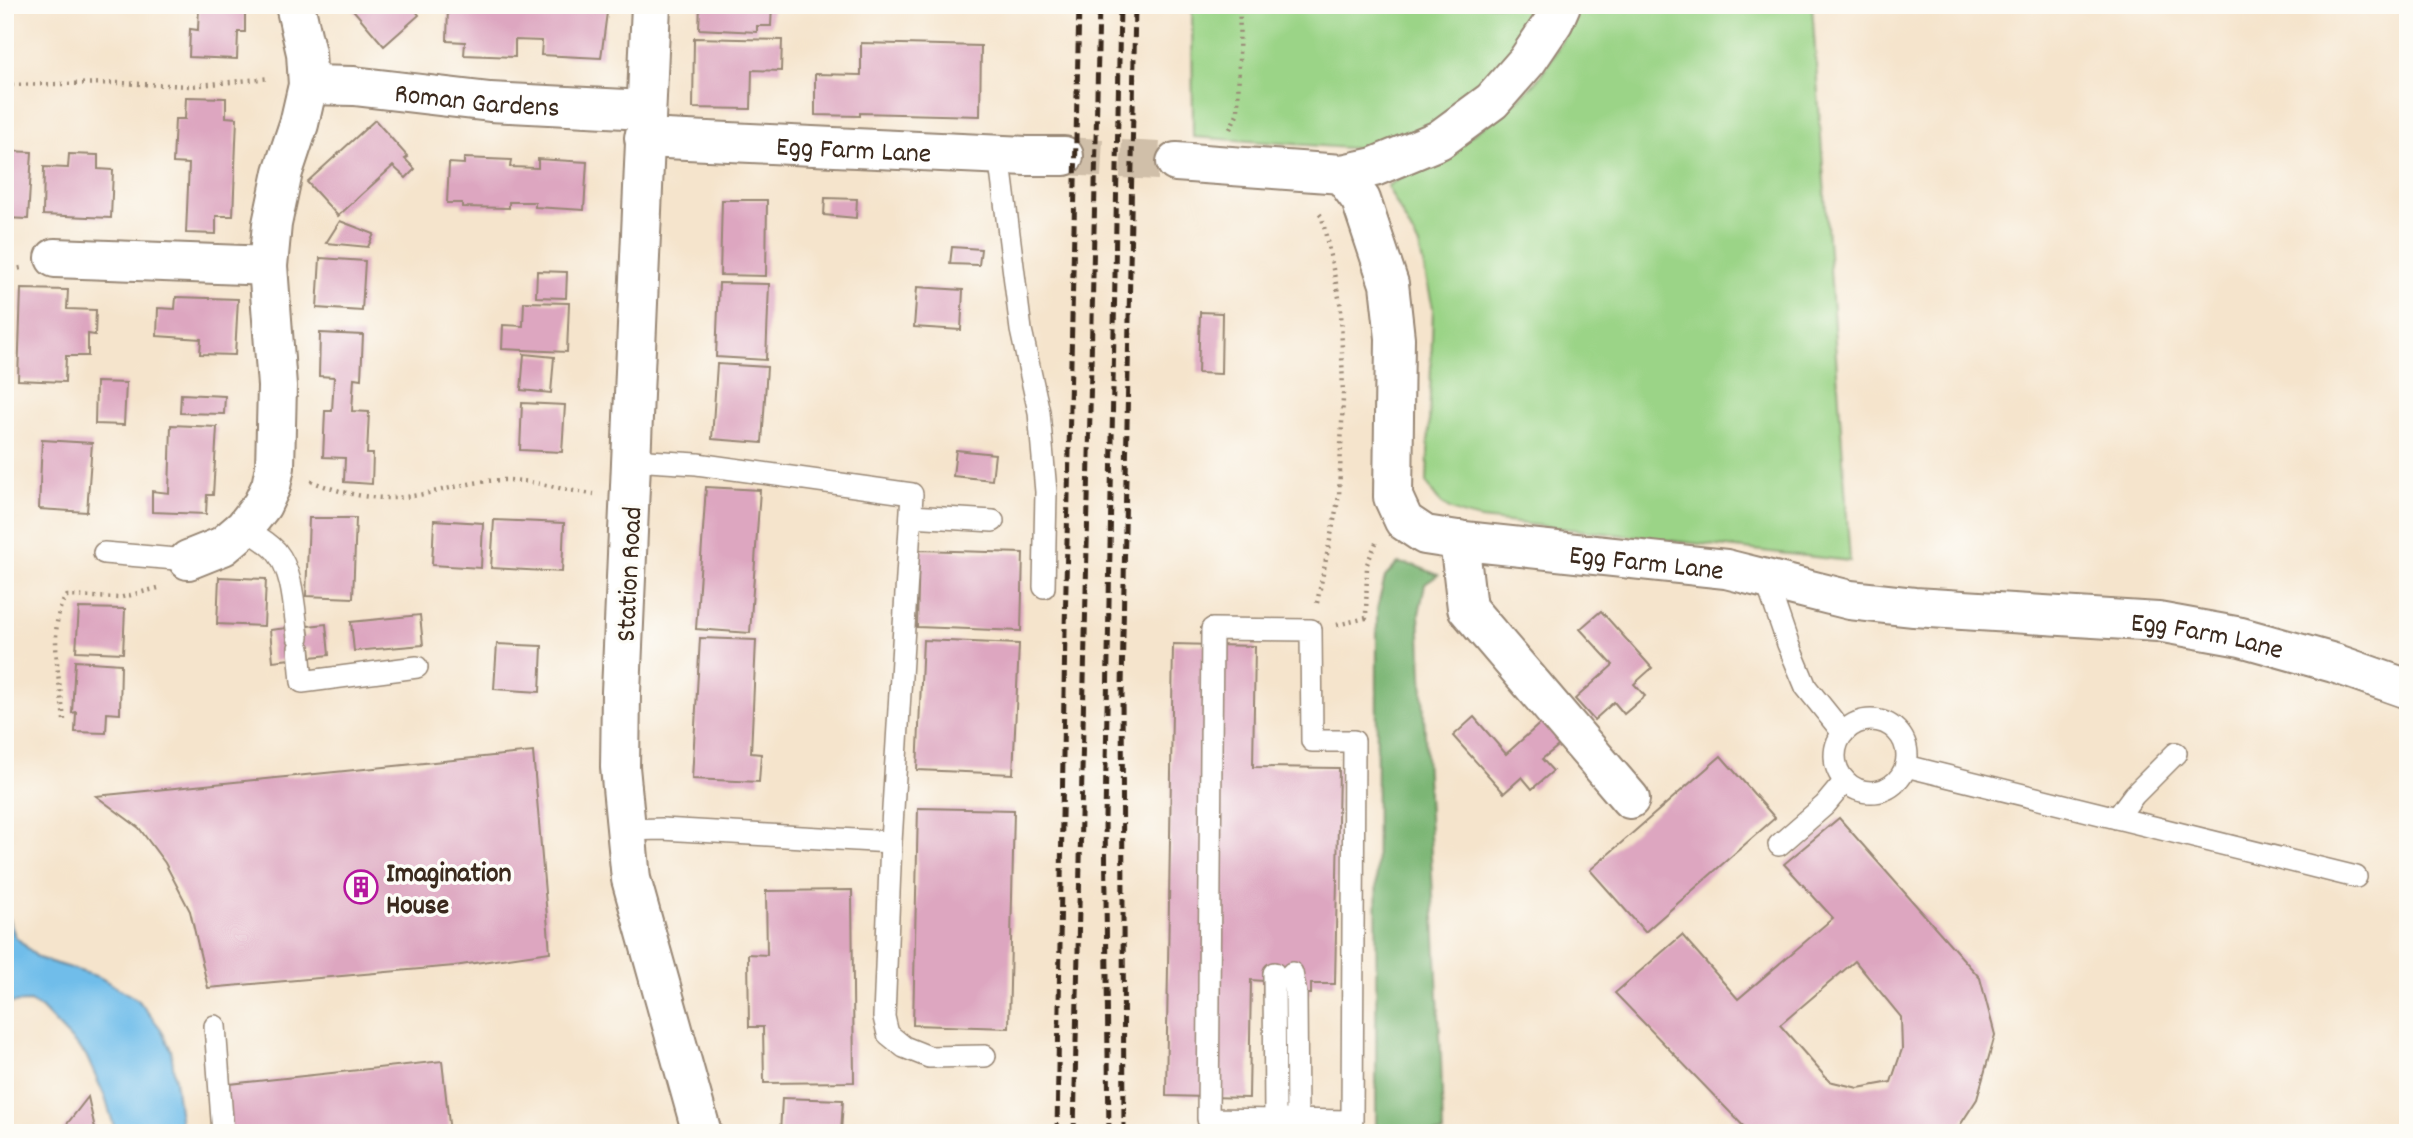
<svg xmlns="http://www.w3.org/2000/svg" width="2413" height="1138" viewBox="0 0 2413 1138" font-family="Dekko,sans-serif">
<rect width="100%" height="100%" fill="#fdfcf7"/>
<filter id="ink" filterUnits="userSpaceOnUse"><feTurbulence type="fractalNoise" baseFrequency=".0143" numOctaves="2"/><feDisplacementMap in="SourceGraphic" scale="14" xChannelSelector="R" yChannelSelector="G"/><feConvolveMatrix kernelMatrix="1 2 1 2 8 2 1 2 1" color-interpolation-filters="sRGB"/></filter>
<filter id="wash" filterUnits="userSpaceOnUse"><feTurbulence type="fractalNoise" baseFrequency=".00686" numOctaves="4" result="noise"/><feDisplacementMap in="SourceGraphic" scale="28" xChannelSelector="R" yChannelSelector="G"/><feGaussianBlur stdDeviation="1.57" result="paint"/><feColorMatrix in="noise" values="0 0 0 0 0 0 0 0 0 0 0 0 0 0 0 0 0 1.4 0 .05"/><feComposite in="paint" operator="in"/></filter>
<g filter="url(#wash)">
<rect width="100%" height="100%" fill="#f5e4cc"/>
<g fill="#9bd487" stroke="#6b7f52" stroke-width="2">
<polygon points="1192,5 1548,5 1510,70 1438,127 1362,149 1193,137"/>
<path d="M 1578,5 L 1812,5 L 1850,561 L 1481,519 C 1453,513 1440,509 1427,483 L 1433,308 L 1419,246 L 1387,186 C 1436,157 1488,129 1529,89 C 1550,69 1567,31 1578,5 Z"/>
</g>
<polygon fill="#7cb674" stroke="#5c7049" stroke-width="2" points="1398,563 1416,566 1438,575 1425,584 1419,614 1441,1057 1443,1133 1376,1133 1377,609 1385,577"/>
<polygon fill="#70bdea" stroke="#567484" stroke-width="2" points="5,908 15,936 38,958 99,977 138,1000 161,1029 171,1050 182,1133 116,1133 105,1097 86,1055 41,1008 30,1002 5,1003"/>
<g id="blocks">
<g fill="#dda6c0" fill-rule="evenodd">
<polygon points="199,5 245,5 245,32 238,32 237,59 189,57 190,29 198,30"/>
<polygon points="349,5 411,5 419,15 384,46"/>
<polygon points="491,5 608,5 601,58 541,55 542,41 515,40 515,57 464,55 465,42 447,41 448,7 491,9"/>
<polygon points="700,5 772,5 771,26 757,26 757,32 699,29"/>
<polygon points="694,38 782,40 781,71 752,70 751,109 693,108"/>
<polygon points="861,43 981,46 980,116 860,113 860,116 815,115 815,74 861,75"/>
<polygon points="186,97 226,98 226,117 237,118 233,216 216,216 216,234 186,233 189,164 173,163 175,119 185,119"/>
<polygon points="375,120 408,157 405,159 415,169 406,178 393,166 338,216 307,182"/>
<polygon points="5,151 32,152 28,219 5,218"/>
<polygon points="69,154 98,155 98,169 113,170 111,218 43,215 44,167 68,168"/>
<polygon points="464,158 511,160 510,167 538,168 538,159 587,162 584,210 535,207 535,202 509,202 509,208 462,207 462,203 447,203 449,163 464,164"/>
<polygon points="825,198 857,199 856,218 824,215"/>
<polygon points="722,200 767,200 766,276 720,275"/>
<polygon points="340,221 374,234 368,247 326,243"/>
<polygon points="952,247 981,249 979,265 950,264"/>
<polygon points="320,258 365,261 362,311 317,308"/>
<polygon points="537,271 567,272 566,298 536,297"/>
<polygon points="719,283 769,284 766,360 716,357"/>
<polygon points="917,287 963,290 961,330 914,327"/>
<polygon points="21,289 68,290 67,309 96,310 95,335 88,334 88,356 66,356 65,382 18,380"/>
<polygon points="176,297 238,299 235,355 200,354 201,339 157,336 158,308 175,309"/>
<polygon points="524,302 569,303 567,352 502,349 503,325 523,326"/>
<polygon points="1200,312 1222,313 1221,374 1198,373"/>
<polygon points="320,333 363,335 361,379 354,378 352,411 369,412 367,454 373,454 372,484 344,482 345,458 323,457 325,411 332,411 334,377 319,376"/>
<polygon points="524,354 554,357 551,393 521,390"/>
<polygon points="717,364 767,367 762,443 712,439"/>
<polygon points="96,382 126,383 124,425 95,424"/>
<polygon points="181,394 225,396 224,414 180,413"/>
<polygon points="522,403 565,405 562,452 520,450"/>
<polygon points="171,425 217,427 213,495 207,495 206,514 152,512 152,491 169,493"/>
<polygon points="42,440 92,443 87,512 39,509"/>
<polygon points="956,450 995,454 992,480 953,476"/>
<polygon points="706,487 760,490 750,633 696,629"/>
<polygon points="309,518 356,518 353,598 306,596"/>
<polygon points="434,520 483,523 481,568 432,565"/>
<polygon points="494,520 564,523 562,572 491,568"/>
<polygon points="919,550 1023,553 1021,631 917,627"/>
<polygon points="219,577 266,579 264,626 217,624"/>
<polygon points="79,608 125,609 123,653 76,651"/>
<polygon points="1601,611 1652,668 1634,684 1645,696 1624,714 1614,702 1594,720 1575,699 1613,665 1580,629"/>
<polygon points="420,615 423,645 354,651 351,622"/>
<polygon points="326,624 329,655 311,657 310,648 289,649 290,659 273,661 270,630 287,628 288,638 309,636 308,626"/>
<polygon points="700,638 756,640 751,753 761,754 759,782 692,779"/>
<polygon points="923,640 1019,644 1013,774 917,770"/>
<polygon points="497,644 542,646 540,692 494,689"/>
<polygon points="1173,644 1255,646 1253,767 1339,768 1335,984 1311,984 1311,994 1263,994 1264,981 1251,980 1249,1098 1166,1096"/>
<polygon points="75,661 121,664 120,714 107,713 106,733 75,732 76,712 72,713"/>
<polygon points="1474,717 1506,754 1544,720 1563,742 1542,759 1553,771 1532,789 1522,777 1504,793 1453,736"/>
<polygon points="533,752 550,952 454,966 208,988 190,911 165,863 139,828 96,796"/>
<polygon points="1721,756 1775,818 1645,932 1590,870"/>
<polygon points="918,808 1014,810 1009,1028 913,1025"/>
<path d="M 1839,818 L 1980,978 L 1995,1035 L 1977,1099 L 1955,1133 L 1750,1133 L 1615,993 L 1682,935 L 1738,999 L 1833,918 L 1784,864 ZM 1855,961 L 1901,1017 L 1902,1049 L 1891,1082 L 1858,1088 L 1829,1081 L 1780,1025 Z"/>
<polygon points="852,890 854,1082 764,1083 763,1027 749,1027 748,954 767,955 766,891"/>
<polygon points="442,1061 450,1133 226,1133 221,1085"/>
<polygon points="88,1097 96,1133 60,1133"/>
<polygon points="782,1098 843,1100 841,1133 780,1133"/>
</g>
</g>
</g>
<g filter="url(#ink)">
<use href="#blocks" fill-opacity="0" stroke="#988775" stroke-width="2"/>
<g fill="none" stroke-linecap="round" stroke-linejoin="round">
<polyline stroke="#d0bfa9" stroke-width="38" stroke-dasharray="38 19" stroke-linecap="butt" points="1064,156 1176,162"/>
<defs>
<g id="service">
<polyline points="999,154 1021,330 1039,412 1046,492 1044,587"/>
<polyline points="632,460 697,464 912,494 891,842 884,1017 888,1034 904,1047 929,1057 985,1056"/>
<polyline points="911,516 993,521"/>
<path d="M 244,528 C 255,535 267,541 276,551 C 294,573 294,610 298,637"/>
<polyline points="104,553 188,560"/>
<polyline points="1765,577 1788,644 1806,687 1843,733"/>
<polygon points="1212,629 1311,630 1312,741 1354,741 1352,1121 1208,1119"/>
<polyline points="299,648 302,682 417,667"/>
<circle cx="1871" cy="756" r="36"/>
<polyline points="1906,766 2356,877"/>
<polyline points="2117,818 2134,795 2176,753"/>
<polyline points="625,830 662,829 891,842"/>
<polyline points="1779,845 1825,805 1845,781"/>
<polyline points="1274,973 1275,1119"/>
<polyline points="1292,973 1296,994 1297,1120"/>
<polyline points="215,1026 223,1133"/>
</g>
<g id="minor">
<path id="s1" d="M 308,85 L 354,86 L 490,102 L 645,110"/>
<path id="s2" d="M 644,138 L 1027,156 L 1064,156"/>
<polyline points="1176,162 1342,174 1374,167 1439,140 1492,101 1527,61 1554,21 1561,5"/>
<path id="s3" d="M 1342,174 L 1361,200 L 1389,284 L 1395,338 L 1393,497 L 1404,521 L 1425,535 L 1464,541 L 1726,569 L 1850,600 L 1914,607 L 2158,622 L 2241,637 L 2334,663 L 2408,689"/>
<polyline points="55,258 268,266"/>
<polyline points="1459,540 1467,608 1630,799"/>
<polyline points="188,560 223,546 244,528 262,505 271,486 275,467 277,386 268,266 272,224 283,172 299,124 308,85 306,53 295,5"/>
</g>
<polyline id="tertiary" points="651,5 621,692 620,767 631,879 702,1133"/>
</defs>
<use href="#service" stroke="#988775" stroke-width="24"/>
<use href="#minor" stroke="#988775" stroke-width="42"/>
<use href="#tertiary" stroke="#988775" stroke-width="42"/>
<g stroke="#988775" stroke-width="4.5" stroke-dasharray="2 5" stroke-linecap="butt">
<polyline points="5,85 117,83 191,86 270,78"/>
<polyline points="1230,129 1238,112 1240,5"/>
<polyline points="5,271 21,268"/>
<path d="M 311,481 C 340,493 374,501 405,497 C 439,493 470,480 505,480 C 536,480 564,491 594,494"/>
<polyline points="1317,603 1339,496 1343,398 1341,307 1322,217 1317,211"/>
<polyline points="1337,625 1366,618 1367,564 1376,543"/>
<path d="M 64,720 C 61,690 46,619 67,596 L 119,598 L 158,588"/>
</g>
<use href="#service" stroke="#fff" stroke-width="21"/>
<use href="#minor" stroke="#fff" stroke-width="38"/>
<use href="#tertiary" stroke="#fff" stroke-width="38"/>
<g stroke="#3b2a1e" stroke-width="5" stroke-dasharray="10 5" stroke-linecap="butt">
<polyline points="1057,1133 1065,630 1079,5"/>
<polyline points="1074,1133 1099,5"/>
<polyline points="1109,1133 1105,819 1120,5"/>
<polyline points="1124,1133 1122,688 1135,5"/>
</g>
</g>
</g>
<defs>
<symbol id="building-ring" viewBox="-11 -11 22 22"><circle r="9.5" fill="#fdfcf7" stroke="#b5179e" stroke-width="1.5"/><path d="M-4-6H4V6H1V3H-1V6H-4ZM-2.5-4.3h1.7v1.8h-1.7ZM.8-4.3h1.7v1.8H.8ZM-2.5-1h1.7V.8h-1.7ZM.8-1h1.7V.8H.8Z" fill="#b5179e"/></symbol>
</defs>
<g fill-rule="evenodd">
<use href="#building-ring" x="342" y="868" width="38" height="38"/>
</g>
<g text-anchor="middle" stroke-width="7" stroke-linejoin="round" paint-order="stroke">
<g font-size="28" fill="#3b2a1e" stroke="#fdfcf7">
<text dy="10" stroke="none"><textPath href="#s1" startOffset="170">Roman Gardens</textPath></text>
<text dy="10" stroke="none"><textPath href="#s2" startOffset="210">Egg Farm Lane</textPath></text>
<text dy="10" stroke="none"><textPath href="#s3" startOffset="609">Egg Farm Lane</textPath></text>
<text transform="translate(627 574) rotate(-87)" y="10">Station Road</text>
<text dy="10" stroke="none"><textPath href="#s3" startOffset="1176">Egg Farm Lane</textPath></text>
</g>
<g font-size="28" font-weight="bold" fill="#3b2a1e" stroke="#fdfcf7" text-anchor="start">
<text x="386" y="881">Imagination<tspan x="386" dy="32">House</tspan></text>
</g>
</g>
<rect width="2413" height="1138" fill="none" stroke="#fdfcf7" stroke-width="28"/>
</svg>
